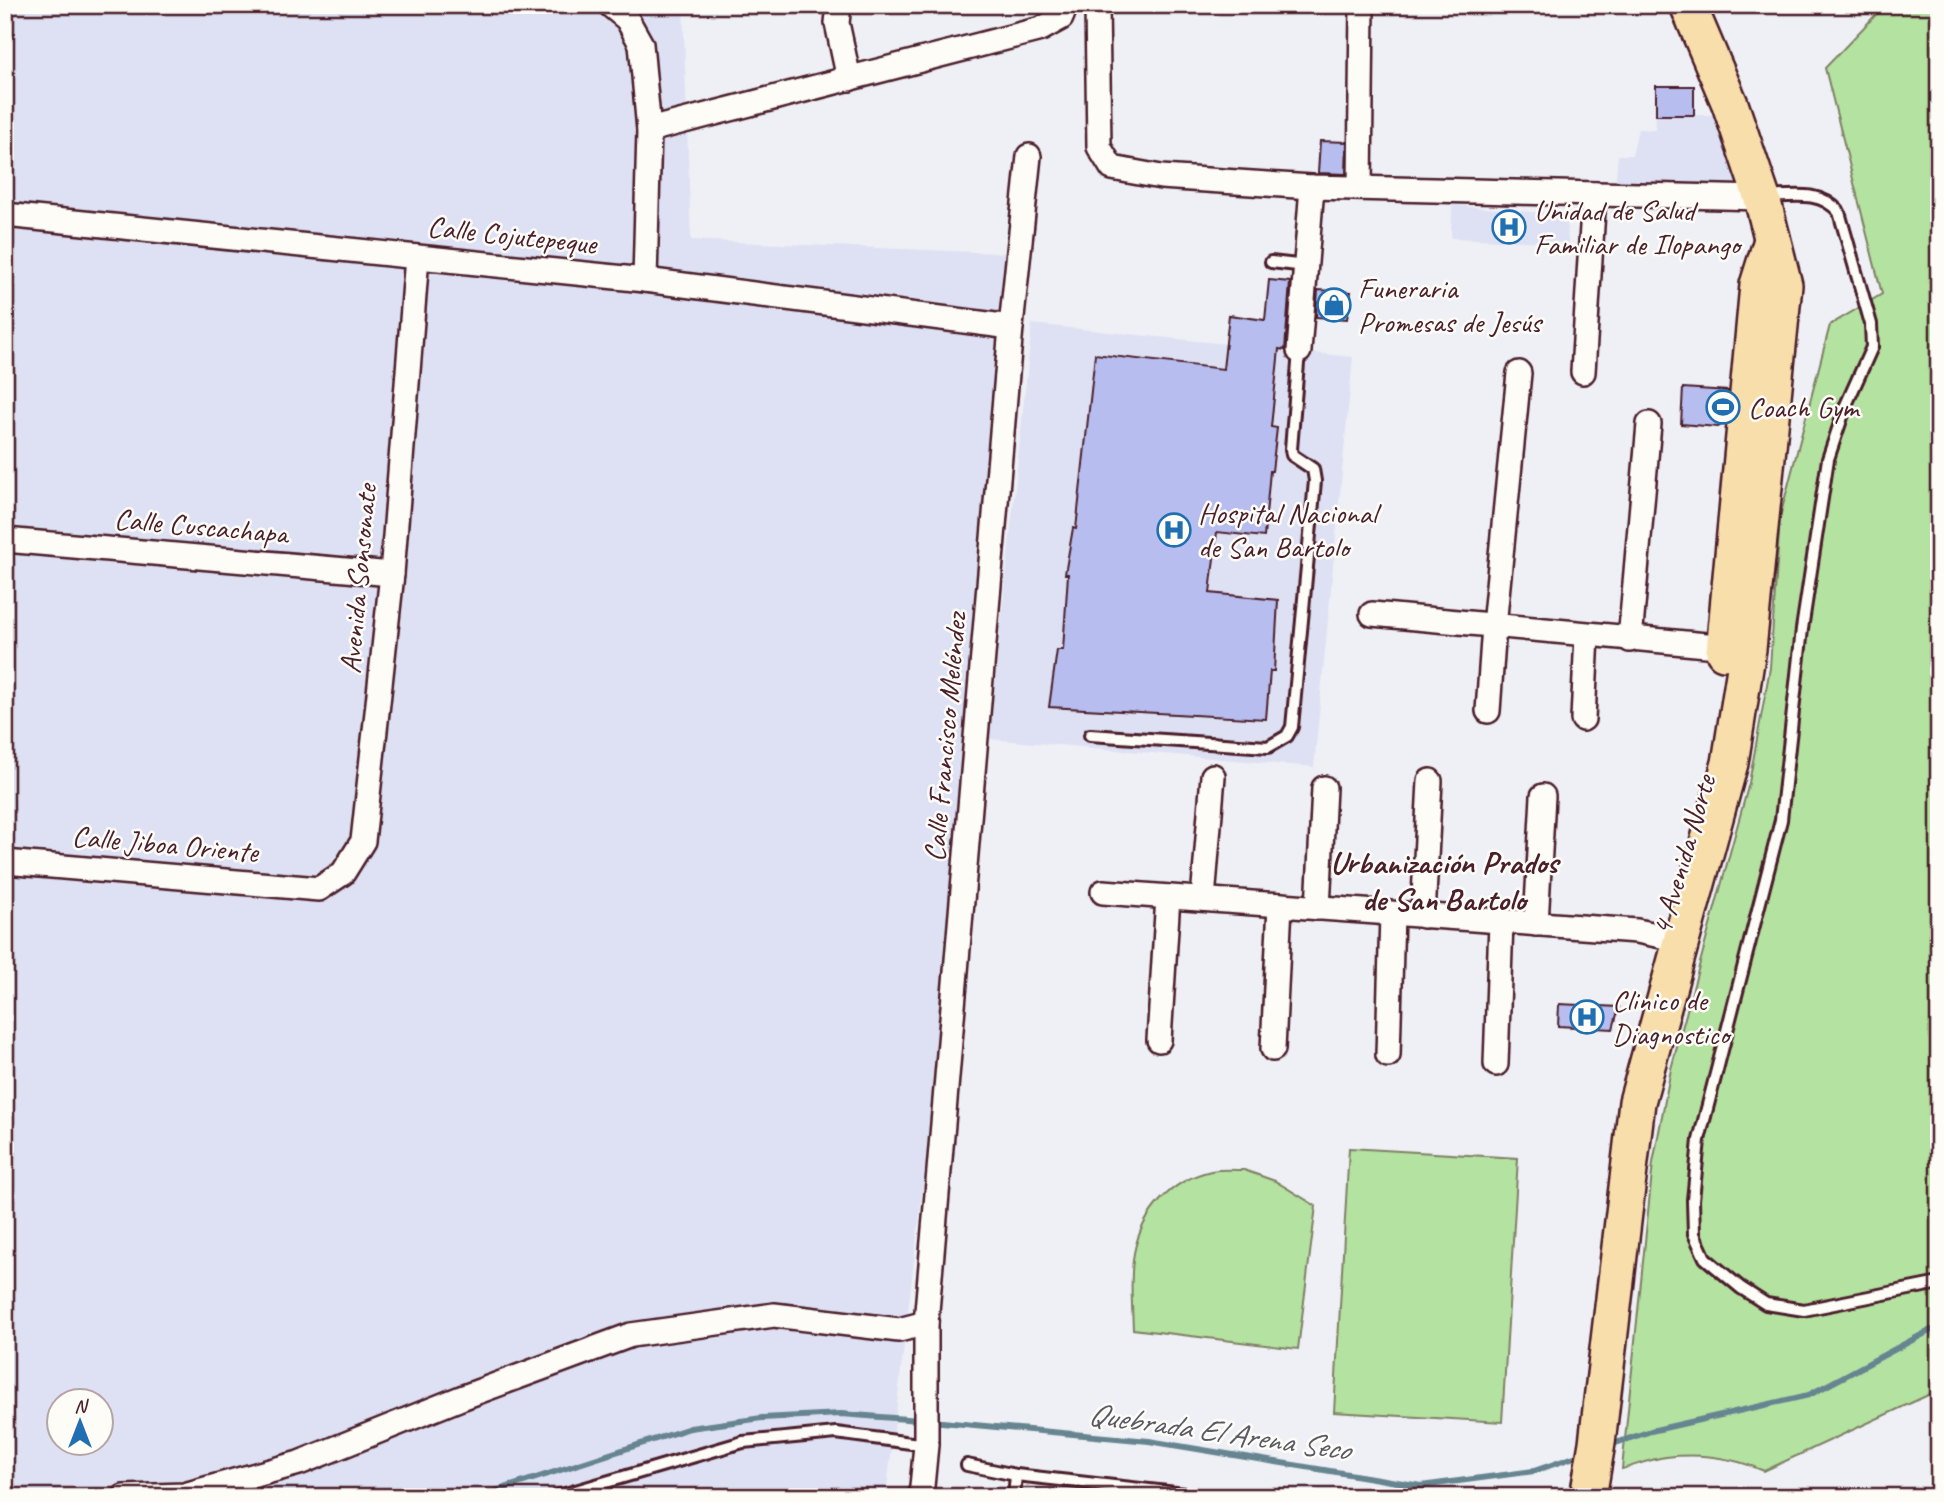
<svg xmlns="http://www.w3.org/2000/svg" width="1944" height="1502" viewBox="0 0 1944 1502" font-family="Caveat,sans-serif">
<rect width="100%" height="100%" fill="#eff0f5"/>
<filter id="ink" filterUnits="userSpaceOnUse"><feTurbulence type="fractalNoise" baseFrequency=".0143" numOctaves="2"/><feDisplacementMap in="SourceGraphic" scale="14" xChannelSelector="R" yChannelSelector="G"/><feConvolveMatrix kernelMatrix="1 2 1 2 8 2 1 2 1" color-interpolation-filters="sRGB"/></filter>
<g filter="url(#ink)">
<g fill="#dee1f3" fill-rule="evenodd">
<path d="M 5,5 L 683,5 L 691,240 L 1023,254 L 922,1194 L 886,1497 L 5,1497 ZM 60,1400 L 102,1400 L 102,1442 L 60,1442 Z"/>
<polygon points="1656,115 1721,115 1741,179 1725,189 1615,187 1618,155 1632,155 1638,129 1655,130"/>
<polygon points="1452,205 1567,215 1568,243 1451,238"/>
<polygon points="1032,324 1353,357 1314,767 989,739"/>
</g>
<g fill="#b4e2a0" stroke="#7f8066" stroke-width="2">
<path d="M 1885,5 L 1939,5 L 1939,1390 L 1764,1471 C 1734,1458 1699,1453 1666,1457 C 1651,1459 1636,1465 1622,1469 L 1653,1163 L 1671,1069 L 1749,783 L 1770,668 L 1780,517 L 1830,325 L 1882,294 L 1825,68 Z"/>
<polygon points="1349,1148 1518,1158 1502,1422 1334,1412"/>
<path d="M 1244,1170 L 1275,1181 L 1316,1206 L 1298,1349 L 1133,1329 C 1132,1304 1130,1277 1134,1253 C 1142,1212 1171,1180 1211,1171 C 1221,1169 1234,1170 1244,1170 Z"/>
</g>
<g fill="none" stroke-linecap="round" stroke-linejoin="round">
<g stroke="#668590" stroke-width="6">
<polyline points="931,1421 1149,1441 1421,1486 1534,1471 1583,1454"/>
<polyline points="1607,1446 1651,1431 1809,1395 1931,1330 1939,1330"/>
<polyline points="477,1497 690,1428 762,1418 841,1414 920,1420"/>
</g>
</g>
<g fill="#b7beef" stroke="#4a1f2b" stroke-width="2">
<rect x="1656" y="86" width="38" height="29"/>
<polygon points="1320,141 1347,142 1346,174 1318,173"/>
<polygon points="1269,280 1290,282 1285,350 1279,349 1271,427 1277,428 1272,471 1270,471 1264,537 1217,532 1210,593 1278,600 1274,671 1270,671 1266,719 1049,707 1057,650 1063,650 1068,574 1065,574 1073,528 1076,529 1095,354 1223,369 1229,315 1265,320"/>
<polygon points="1318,290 1351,292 1347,319 1316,317"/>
<polygon points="1683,388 1728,391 1725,423 1718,427 1681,424"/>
<polygon points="1559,1004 1619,1007 1613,1029 1558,1026"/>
</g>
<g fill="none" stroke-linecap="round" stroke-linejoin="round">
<defs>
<g id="lane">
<path d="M 1768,197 C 1793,196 1821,190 1839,212 L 1871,324 L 1872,347 L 1846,405 L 1828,459 L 1802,629 L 1781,820 L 1699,1140 L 1693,1200 L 1694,1234 L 1705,1258 L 1741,1288 L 1766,1304 L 1804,1310 L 1939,1283"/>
<polyline points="1271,262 1306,266"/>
<polyline points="1090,735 1268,747 1287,736 1292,727 1315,481 1313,469 1292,455 1291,449 1299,351"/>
<polyline points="967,1465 1016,1475 1212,1497"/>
<polyline points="555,1497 743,1442 836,1433 926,1445"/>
<polyline points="1014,1497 1016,1475"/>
</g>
<g id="street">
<polyline points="610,5 627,19 641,44 649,130 645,280"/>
<polyline points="839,5 837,23 849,79"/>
<polyline points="1097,5 1099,147 1112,168 1161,177 1312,187 1762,198"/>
<polyline points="649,130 1041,29 1061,18 1066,5"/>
<polyline points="1360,188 1362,5"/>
<polyline points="5,215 645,280 1011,327"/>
<polyline points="1299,351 1312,187"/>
<polyline points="1583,372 1594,194"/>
<polyline points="5,540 392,574"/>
<polyline points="1372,614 1739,648"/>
<polyline points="1630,640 1649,424"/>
<polyline points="1488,711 1494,626 1519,373"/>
<polyline points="1583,719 1587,635"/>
<polyline points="5,862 319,889 343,873 363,841 392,574 417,257"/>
<polyline points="1103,892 1637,931 1681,940"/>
<polyline points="1203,899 1213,776"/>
<polyline points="1318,908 1324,788"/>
<polyline points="1423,916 1430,781"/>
<polyline points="1536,924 1543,796"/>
<polyline points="1159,1040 1168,897"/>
<polyline points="1273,1049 1280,905"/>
<polyline points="1388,1055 1392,914"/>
<polyline points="1496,1064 1501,922"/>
<polyline points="124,1497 184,1495 299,1463 461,1398 631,1335 774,1315 899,1330 926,1323"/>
<polyline points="921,1497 926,1445 926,1323 1011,327 1029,156"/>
</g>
<g id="primary">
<polyline points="1724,652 1758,285 1772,240"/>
<polyline points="1588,1497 1597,1443 1637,1102 1730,763 1748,649 1784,285 1762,198 1730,104 1688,5"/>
</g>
</defs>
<use href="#lane" stroke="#4a1f2b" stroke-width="16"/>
<use href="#street" stroke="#4a1f2b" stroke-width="28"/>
<use href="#primary" stroke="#4a1f2b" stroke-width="40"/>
<use href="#lane" stroke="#fdfcf7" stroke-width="10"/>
<use href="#street" stroke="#fdfcf7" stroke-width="23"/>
<use href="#primary" stroke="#f8deab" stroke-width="35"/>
</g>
</g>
<defs>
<symbol id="hospital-ring" viewBox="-11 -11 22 22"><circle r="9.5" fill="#fdfcf7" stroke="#1f6fb2" stroke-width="1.5"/><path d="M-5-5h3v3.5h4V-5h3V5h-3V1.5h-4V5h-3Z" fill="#1f6fb2"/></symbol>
<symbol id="shop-ring" viewBox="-11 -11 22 22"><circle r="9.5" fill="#fdfcf7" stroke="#1f6fb2" stroke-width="1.5"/><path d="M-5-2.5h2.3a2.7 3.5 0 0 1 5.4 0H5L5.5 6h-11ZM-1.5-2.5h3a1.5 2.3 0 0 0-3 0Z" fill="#1f6fb2"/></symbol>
<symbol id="stadium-ring" viewBox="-11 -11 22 22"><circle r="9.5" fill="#fdfcf7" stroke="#1f6fb2" stroke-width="1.5"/><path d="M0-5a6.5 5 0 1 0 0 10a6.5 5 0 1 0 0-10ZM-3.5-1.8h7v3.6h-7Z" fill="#1f6fb2"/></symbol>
</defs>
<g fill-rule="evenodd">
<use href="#hospital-ring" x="1490" y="208" width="38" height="38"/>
<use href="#shop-ring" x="1315" y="286" width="38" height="38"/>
<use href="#stadium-ring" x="1704" y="388" width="38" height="38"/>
<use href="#hospital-ring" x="1155" y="511" width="38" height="38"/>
<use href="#hospital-ring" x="1568" y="998" width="38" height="38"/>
</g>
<g text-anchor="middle" stroke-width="5" stroke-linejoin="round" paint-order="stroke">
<g font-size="30" fill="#4a1f2b" stroke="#fdfcf7" text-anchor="start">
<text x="1534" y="220">Unidad de Salud<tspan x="1534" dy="34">Familiar de Ilopango</tspan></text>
<text x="1358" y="298">Funeraria<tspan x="1358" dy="34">Promesas de Jesús</tspan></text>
<text x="1748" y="417">Coach Gym</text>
<text x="1198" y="523">Hospital Nacional<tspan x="1198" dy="34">de San Bartolo</tspan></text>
<text x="1612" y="1010">Clinico de<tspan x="1612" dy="34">Diagnostico</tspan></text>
</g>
<g font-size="30" fill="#4a1f2b" stroke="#fdfcf7">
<text transform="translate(512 235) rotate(6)" y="10">Calle Cojutepeque</text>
<text transform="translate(201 526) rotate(5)" y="10">Calle Cuscachapa</text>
<text transform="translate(358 579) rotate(-85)" y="10">Avenida Sonsonate</text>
<text transform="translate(945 737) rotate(-85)" y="10">Calle Francisco Meléndez</text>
<text transform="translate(165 844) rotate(5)" y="10">Calle Jiboa Oriente</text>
<text transform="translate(1683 855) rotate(-74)" y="10">4 Avenida Norte</text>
</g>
<g font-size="32" font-weight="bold" fill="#4a1f2b" stroke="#fdfcf7">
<text x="1444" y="873">Urbanización Prados<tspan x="1444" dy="37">de San Bartolo</tspan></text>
</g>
<g font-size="32" font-style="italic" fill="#5a5a66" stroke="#fdfcf7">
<text transform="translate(1219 1431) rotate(8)" y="11">Quebrada El Arena Seco</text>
</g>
</g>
<rect width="1944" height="1502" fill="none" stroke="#fdfcf7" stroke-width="28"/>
<rect x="14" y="14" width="1916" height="1474" fill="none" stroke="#4a1f2b" stroke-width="2.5" filter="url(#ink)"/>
<g transform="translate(80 1422)"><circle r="33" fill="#fdfcf7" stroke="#b5a4a5" stroke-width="2"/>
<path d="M0-5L12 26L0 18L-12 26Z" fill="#1f6fb2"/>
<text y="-10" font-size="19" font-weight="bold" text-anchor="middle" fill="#4a1f2b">N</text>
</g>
</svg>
